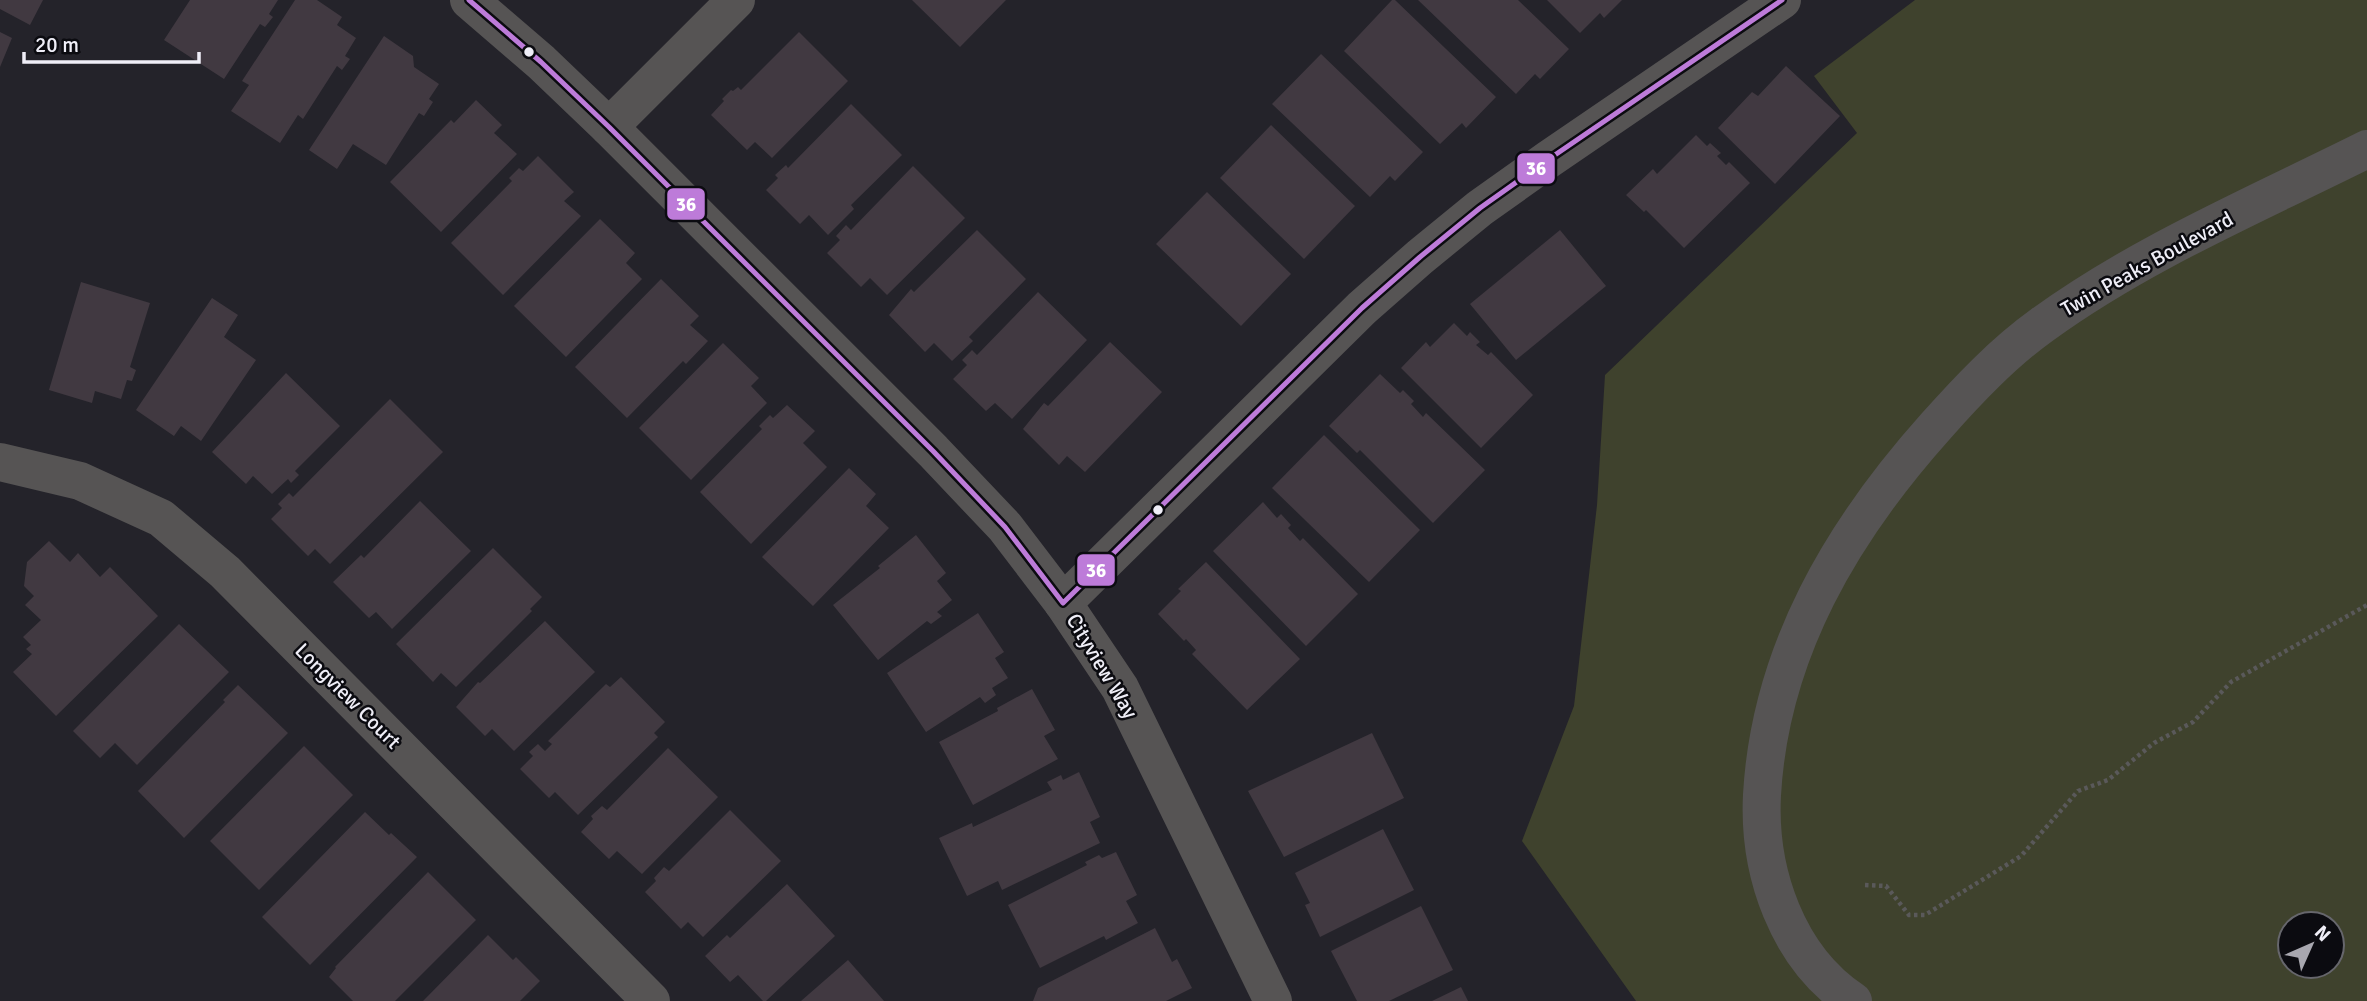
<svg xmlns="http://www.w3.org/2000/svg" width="2367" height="1001" viewBox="0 0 2367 1001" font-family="Signika,sans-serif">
<rect width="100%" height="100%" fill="#24232a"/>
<path fill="#3f422d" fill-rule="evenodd" d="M 1915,0 L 2367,0 L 2367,1001 L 1636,1001 L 1522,841 L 1574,706 L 1597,505 L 1605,375 L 1857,133 L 1814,76 ZM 2290,924 L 2332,924 L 2332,966 L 2290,966 Z"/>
<g fill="#413941">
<polygon points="0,0 43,0 30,25 0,9"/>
<polygon points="190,0 278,0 269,14 273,17 265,27 260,24 224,79 164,40"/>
<polygon points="295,0 317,0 342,17 337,25 356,38 345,56 350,59 342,70 337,66 303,119 298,115 280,143 231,111 249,85 242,81"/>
<polygon points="912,0 1006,0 960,47"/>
<polygon points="1392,0 1395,0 1496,97 1466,128 1462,123 1440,144 1344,51"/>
<polygon points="1418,0 1518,0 1569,49 1540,79 1535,74 1516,94"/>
<polygon points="1547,0 1622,0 1604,18 1600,13 1580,33"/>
<polygon points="0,32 12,38 0,67"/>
<polygon points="799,32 848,81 772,158 755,142 747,150 711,115 724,101 722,99 731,90 733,91 738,87 741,90"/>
<polygon points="384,36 413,56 414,67 439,84 429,99 433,102 424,116 419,113 386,165 353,144 337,169 309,150"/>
<polygon points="1321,54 1423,152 1395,181 1390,176 1370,197 1272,104"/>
<polygon points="1786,66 1840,116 1775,184 1718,128 1752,92 1758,96"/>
<polygon points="476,100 502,125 494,133 517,154 441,232 390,182 451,120 454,123"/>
<polygon points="851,104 902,155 851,205 854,209 828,235 809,215 800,224 766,190 778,178 775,175 786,165 788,168"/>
<polygon points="1271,125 1355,206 1304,259 1220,178"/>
<polygon points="1696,135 1707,146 1710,143 1721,153 1717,156 1726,165 1729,162 1750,183 1684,248 1646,210 1644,212 1626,195 1653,169 1657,174"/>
<polygon points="538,156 574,192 564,201 581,216 503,295 451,243 512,181 509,178 519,168 523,171"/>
<polygon points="913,166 965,218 887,295 870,278 861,287 827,253 840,240 836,236 846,225 851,230"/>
<polygon points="1207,192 1291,274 1241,326 1156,244"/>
<polygon points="600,219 635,253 626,263 642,279 566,357 514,306"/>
<polygon points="977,230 1026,279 969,337 973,341 952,361 934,343 925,352 889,315 911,289 914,292"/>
<polygon points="1560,230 1606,286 1516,360 1470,304"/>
<polygon points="661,279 699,316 690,325 708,341 686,364 683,361 627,418 575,367"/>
<polygon points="81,282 150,303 130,367 136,370 132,381 127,380 121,399 95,391 92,403 49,390"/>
<polygon points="1038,292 1087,340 1012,419 995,403 986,411 953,379 967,365 962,360 972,350 977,355"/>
<polygon points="212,298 238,315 224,337 256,360 201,441 181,426 174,436 136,410"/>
<polygon points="1454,323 1467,336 1470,332 1480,342 1476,345 1488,355 1491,352 1533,395 1481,448 1401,368 1426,342 1430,347"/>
<polygon points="1110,342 1162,392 1085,472 1067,456 1059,465 1023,429 1044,403 1048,406"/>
<polygon points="723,343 759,378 751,386 767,403 691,480 639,428"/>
<polygon points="286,373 340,426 295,471 299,475 291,483 288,479 272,494 253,476 246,484 212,452"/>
<polygon points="1380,374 1400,393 1403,390 1414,401 1411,404 1423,417 1426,413 1485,470 1433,523 1360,450 1357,453 1329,426"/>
<polygon points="390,399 443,452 330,564 315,549 308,556 271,519 282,508 278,504 289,493 293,497"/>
<polygon points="787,405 815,431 803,443 827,467 751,544 700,492 762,429 759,426 770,415 773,418"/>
<polygon points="1324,435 1420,530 1369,582 1272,488"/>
<polygon points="849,468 876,494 866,506 889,528 813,606 762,557"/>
<polygon points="420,501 471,551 392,629 376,612 369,618 333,582 361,555 364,558"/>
<polygon points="1263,502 1277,518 1281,514 1291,525 1288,528 1300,541 1303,538 1358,594 1306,646 1213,551"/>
<polygon points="916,535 946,573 937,581 952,600 937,612 942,616 931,624 927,621 878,660 833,605 880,568 878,566"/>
<polygon points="49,541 70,562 78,553 100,577 110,567 158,616 56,716 13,672 32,654 26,649 31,645 23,637 41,620 25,605 34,596 24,586 27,562"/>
<polygon points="493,548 542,597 530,609 532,611 456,687 441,673 433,682 396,644"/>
<polygon points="1206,562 1300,659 1247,710 1192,654 1196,650 1186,639 1184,641 1158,614 1181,591 1178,589"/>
<polygon points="978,613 1004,652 995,658 1008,678 992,688 996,695 985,703 980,697 926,732 887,673"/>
<polygon points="545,621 595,672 514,751 492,729 485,736 456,707 478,682 480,683"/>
<polygon points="179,624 229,672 137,765 115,743 100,758 73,731"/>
<polygon points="621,677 665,722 654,733 658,737 578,815 555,792 549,798 520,769 533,756 529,752 538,744 545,751 552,744 548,741 606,684 610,687"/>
<polygon points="238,685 288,733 184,838 138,791 225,702 223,700"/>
<polygon points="1032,689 1055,730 1044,736 1058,759 973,805 939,742 998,711 997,708"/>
<polygon points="1372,733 1404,798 1284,857 1248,791"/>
<polygon points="304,746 353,795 259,890 210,841"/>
<polygon points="668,748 718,797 642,874 617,851 609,859 581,832 593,819 591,816 602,806 607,810"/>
<polygon points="1079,772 1100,817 1090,822 1100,843 1002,890 998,881 967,896 939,838 972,823 973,827 1052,790 1047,782 1061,775 1063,780"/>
<polygon points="730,810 781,861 703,937 688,922 681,929 645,892 656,881 654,878 664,867 669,871"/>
<polygon points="365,812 389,835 391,833 417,857 310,965 262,917"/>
<polygon points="1383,829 1414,890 1320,937 1305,905 1310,903 1295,873"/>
<polygon points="1116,852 1137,895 1126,901 1138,923 1106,940 1104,936 1040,968 1008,905 1087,865 1085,862 1099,855 1102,858"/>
<polygon points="428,872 476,920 395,1001 353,1001 329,977 336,968 335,967"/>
<polygon points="787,884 835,936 766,1001 763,1001 738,975 730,982 705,956 727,935 730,938"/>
<polygon points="1421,906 1453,970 1389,1001 1357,1001 1331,951"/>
<polygon points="1155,928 1172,962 1177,959 1192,988 1166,1001 1033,1001 1038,988"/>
<polygon points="488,935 513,960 516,957 540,981 520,1001 423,1001"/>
<polygon points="848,960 884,1001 801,1001"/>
<polygon points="1461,987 1468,1001 1432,1001"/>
</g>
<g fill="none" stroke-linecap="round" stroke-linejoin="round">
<polyline stroke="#5a595a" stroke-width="4.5" stroke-dasharray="3.5 3.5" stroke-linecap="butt" points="1865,885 1886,886 1909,915 1925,915 2021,856 2078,791 2108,780 2154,743 2193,722 2231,682 2367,605"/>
<g stroke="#565454" stroke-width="38">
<polyline points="469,0 541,62 609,127 933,451 1005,527 1063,603 1120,688 1273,1001"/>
<polyline points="609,127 736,0"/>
<polyline points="0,462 80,481 161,518 225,572 651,1001"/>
<polyline points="1063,603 1362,308 1420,257 1480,208 1549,159 1782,0"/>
<path d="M 1853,1001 C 1787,957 1758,872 1762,795 C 1770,652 1842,531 1936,426 C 1968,390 2003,353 2042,325 C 2141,253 2257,204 2367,149"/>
</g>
<defs>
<polyline id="bus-1" points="469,0 541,62 609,127 933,451 1005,527 1063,603 1362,308 1420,257 1480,208 1549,159 1782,0"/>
</defs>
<use href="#bus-1" stroke="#0b0b10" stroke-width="10"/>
<use href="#bus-1" stroke="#bd7bd9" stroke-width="5"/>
</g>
<g fill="#efeef7" stroke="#0b0b10" stroke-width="2.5">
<circle cx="529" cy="52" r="6"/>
<circle cx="1158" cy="510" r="6"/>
</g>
<g text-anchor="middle" stroke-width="5" stroke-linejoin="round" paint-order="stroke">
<g font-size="21" fill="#efeef7" stroke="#0b0b10">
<text transform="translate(2147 264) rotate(-29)" y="7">Twin Peaks Boulevard</text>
<text transform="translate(1102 666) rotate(59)" y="7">Cityview Way</text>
<text transform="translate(348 696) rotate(45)" y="7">Longview Court</text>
</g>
</g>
<g stroke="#0b0b10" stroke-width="2.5">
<rect x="1516" y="152" width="40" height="33" rx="7" fill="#bd7bd9"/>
<rect x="666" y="187" width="40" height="34" rx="7" fill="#bd7bd9"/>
<rect x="1076" y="553" width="40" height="34" rx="7" fill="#bd7bd9"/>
</g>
<g font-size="19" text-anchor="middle" font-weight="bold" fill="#fff">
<text x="1536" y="175">36</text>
<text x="686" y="211">36</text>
<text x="1096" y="577">36</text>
</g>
<g transform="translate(2311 945) rotate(45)"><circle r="33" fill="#0b0b10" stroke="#66666c" stroke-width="2"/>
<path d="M0-5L12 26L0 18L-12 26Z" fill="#a8a7af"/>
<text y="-10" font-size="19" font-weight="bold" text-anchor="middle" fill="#efeef7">N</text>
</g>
<path d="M24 52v10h175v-10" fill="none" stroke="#efeef7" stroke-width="3.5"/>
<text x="35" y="52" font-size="21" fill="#efeef7" stroke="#0b0b10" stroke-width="5" paint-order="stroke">20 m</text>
</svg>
